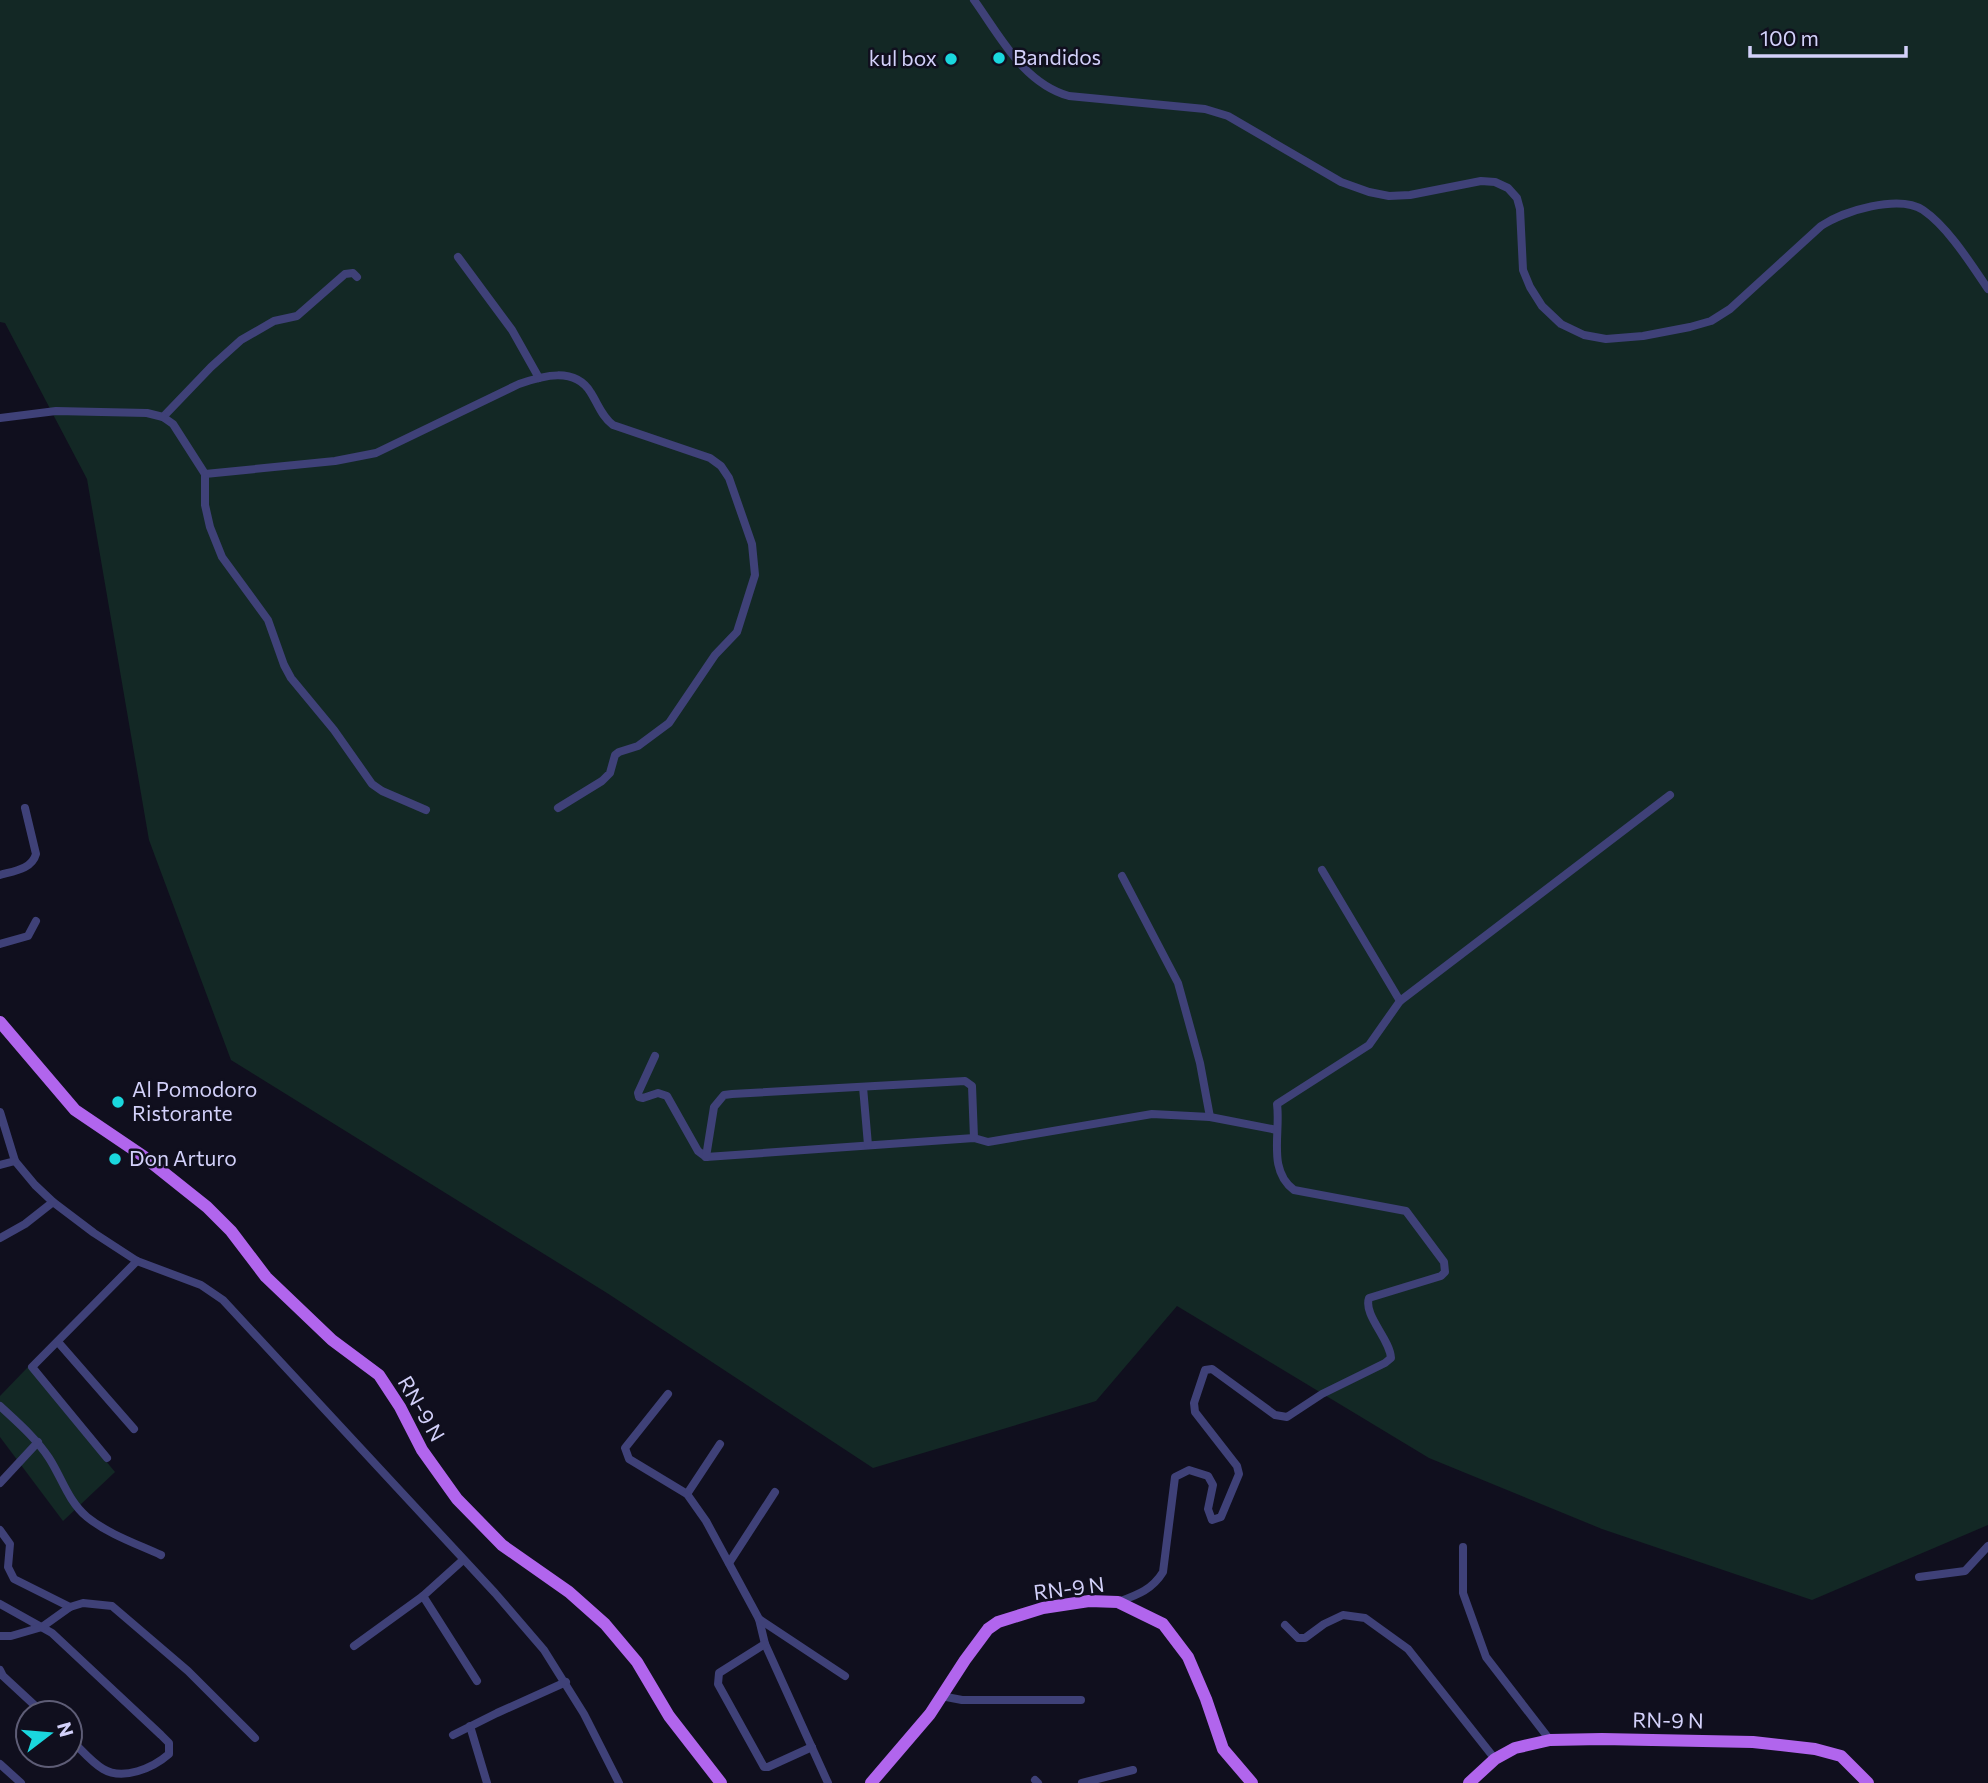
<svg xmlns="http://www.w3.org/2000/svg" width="1988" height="1783" viewBox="0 0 1988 1783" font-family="Commissioner,sans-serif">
<rect width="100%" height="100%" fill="#100f1e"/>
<g fill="#132825">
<polygon points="0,0 1988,0 1988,1525 1812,1600 1602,1529 1429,1458 1177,1306 1096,1401 873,1468 607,1293 231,1060 149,840 87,479 5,323 0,322"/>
<polygon points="28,1367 115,1472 63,1521 0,1437 0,1396"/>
</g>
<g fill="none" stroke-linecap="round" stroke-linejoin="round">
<g stroke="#3f4178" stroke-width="8">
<path d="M 974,0 C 1000,36 1023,83 1069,96 L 1205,109 L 1228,116 L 1341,182 L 1369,192 L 1389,196 L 1410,195 L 1481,181 L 1495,182 L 1508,188 L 1517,198 L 1520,209 L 1523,270 L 1530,287 L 1542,306 L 1561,324 L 1584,335 L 1606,339 L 1643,336 L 1690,327 L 1711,321 L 1730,309 L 1821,226 C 1843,211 1899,194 1923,210 C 1948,227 1971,264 1988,289"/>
<polyline points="458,257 512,330 539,378"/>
<polyline points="163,417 211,367 241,340 274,321 297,316 345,274 353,273 357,277"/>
<polyline points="0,418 56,411 147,413 163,417 173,424 205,474 205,505 210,527 222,557 268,620 284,665 291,678 334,730 372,784 382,791 426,810"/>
<path d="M 205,474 L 335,461 L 376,453 L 519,384 C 542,376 575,366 591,393 C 598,404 602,417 613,425 L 710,458 L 721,466 L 729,478 L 752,544 L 755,575 L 737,632 L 715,655 L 669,723 L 638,746 L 619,752 L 615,755 L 610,773 L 602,781 L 558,808"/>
<polyline points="1322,870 1400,1001"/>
<path d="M 0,875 C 14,871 32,869 36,854 L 25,808"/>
<polyline points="1122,876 1178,983 1200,1063 1210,1117"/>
<polyline points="0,944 28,936 36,921"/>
<polyline points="655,1056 638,1093 639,1097 643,1098 658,1093 667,1096 698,1151 706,1157 974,1138 988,1142 1152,1114 1210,1117 1277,1130"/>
<polyline points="863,1087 868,1145"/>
<polyline points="0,1112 15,1161 35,1185 53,1202 94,1233 137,1261 201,1285 223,1300 495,1593 544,1650 584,1714 619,1783"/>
<polyline points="706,1157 714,1107 724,1095 732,1094 965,1081 972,1086 974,1138"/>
<polyline points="0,1165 15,1161"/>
<polyline points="0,1238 25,1224 53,1202"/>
<polyline points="58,1342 134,1429"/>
<polyline points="668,1394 625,1448 629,1459 687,1494 706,1521 759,1619 765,1644 828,1783"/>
<path d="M 0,1406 C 17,1422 36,1438 49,1458 C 62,1478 68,1501 87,1517 C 108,1534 137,1544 161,1555"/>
<polyline points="107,1458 32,1367 137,1261"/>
<polyline points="0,1483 38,1442"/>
<polyline points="687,1494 720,1444"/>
<polyline points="0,1530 10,1544 8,1567 14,1579 70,1607"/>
<polyline points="1463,1547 1463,1593 1486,1657 1550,1740"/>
<polyline points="729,1563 775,1492"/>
<polyline points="1919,1577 1965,1571 1988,1546"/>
<polyline points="423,1596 477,1681"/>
<path d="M 1118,1602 C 1137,1595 1152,1590 1163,1572 L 1175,1477 L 1189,1470 L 1208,1476 L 1213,1485 L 1208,1509 L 1212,1520 L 1221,1517 L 1239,1474 L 1237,1466 L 1195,1412 L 1194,1403 L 1205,1370 L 1212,1369 L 1275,1415 L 1287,1417 L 1322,1394 L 1385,1363 L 1391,1358 C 1390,1339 1363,1315 1369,1298 L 1441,1276 L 1445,1272 L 1444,1262 L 1406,1211 L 1294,1190 C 1267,1170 1281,1133 1277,1104 L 1369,1045 L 1400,1001 L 1670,795"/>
<path d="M 0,1604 L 52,1633 L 161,1735 L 169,1743 L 169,1754 C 153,1768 123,1781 103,1769 C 91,1762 80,1748 70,1739"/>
<polyline points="759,1619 845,1676"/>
<polyline points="1285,1625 1298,1638 1305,1638 1324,1624 1343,1615 1365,1618 1408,1649 1495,1759"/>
<polyline points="0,1636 11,1636 42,1627 70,1607 83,1603 112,1606 188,1671 255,1738"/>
<polyline points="765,1644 719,1673 718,1684 764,1767 768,1767 812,1747"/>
<polyline points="354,1646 423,1596 463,1560"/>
<polyline points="0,1670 3,1676 43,1713"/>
<polyline points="941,1696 962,1700 1081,1700"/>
<polyline points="470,1726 487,1783"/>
<polyline points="453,1735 497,1713 566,1682"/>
<polyline points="0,1764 21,1783"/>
<polyline points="1035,1780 1038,1783"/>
<polyline points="1082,1783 1133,1770"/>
</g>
<g stroke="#b165ed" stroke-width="12">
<polyline points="0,1022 75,1110 143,1156 207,1207 231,1231 266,1277 332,1340 379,1375 400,1407 422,1450 457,1499 502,1545 569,1592 605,1624 637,1662 669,1716 721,1783"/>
<polyline points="871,1783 930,1714 965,1660 988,1629 998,1622 1043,1608 1089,1601 1118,1602 1163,1624 1188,1657 1206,1699 1223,1749 1252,1783"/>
<polyline points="1469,1783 1495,1759 1515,1748 1550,1740 1602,1739 1753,1742 1815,1749 1841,1756 1868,1783"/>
</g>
</g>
<g fill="#1ad7de" stroke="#100f1e" stroke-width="2.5">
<circle cx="999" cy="58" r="7"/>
<circle cx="951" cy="59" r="7"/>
<circle cx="118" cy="1102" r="7"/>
<circle cx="115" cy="1159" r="7"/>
</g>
<g text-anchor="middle" stroke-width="5" stroke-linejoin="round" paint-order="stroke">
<g font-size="21" fill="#d3d1fa" stroke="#100f1e" text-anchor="start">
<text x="1013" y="65">Bandidos</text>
<text x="937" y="66" text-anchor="end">kul box</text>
<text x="132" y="1097">Al Pomodoro<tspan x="132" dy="24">Ristorante</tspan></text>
<text x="129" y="1166">Don Arturo</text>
</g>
<g font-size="21" fill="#d3d1fa" stroke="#100f1e">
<text transform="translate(421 1409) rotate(60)" y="7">RN-9 N</text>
<text transform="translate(1069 1589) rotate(-7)" y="7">RN-9 N</text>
<text transform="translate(1668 1721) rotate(1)" y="7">RN-9 N</text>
</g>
</g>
<g transform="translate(49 1734) rotate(74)"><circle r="33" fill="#100f1e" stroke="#5e5d76" stroke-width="2"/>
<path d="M0-5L12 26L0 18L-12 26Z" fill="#1ad7de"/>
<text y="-10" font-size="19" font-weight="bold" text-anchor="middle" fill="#d3d1fa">N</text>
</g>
<path d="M1750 46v10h156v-10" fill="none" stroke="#d3d1fa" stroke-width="3.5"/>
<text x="1760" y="46" font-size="21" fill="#d3d1fa" stroke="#100f1e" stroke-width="5" paint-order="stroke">100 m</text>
</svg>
